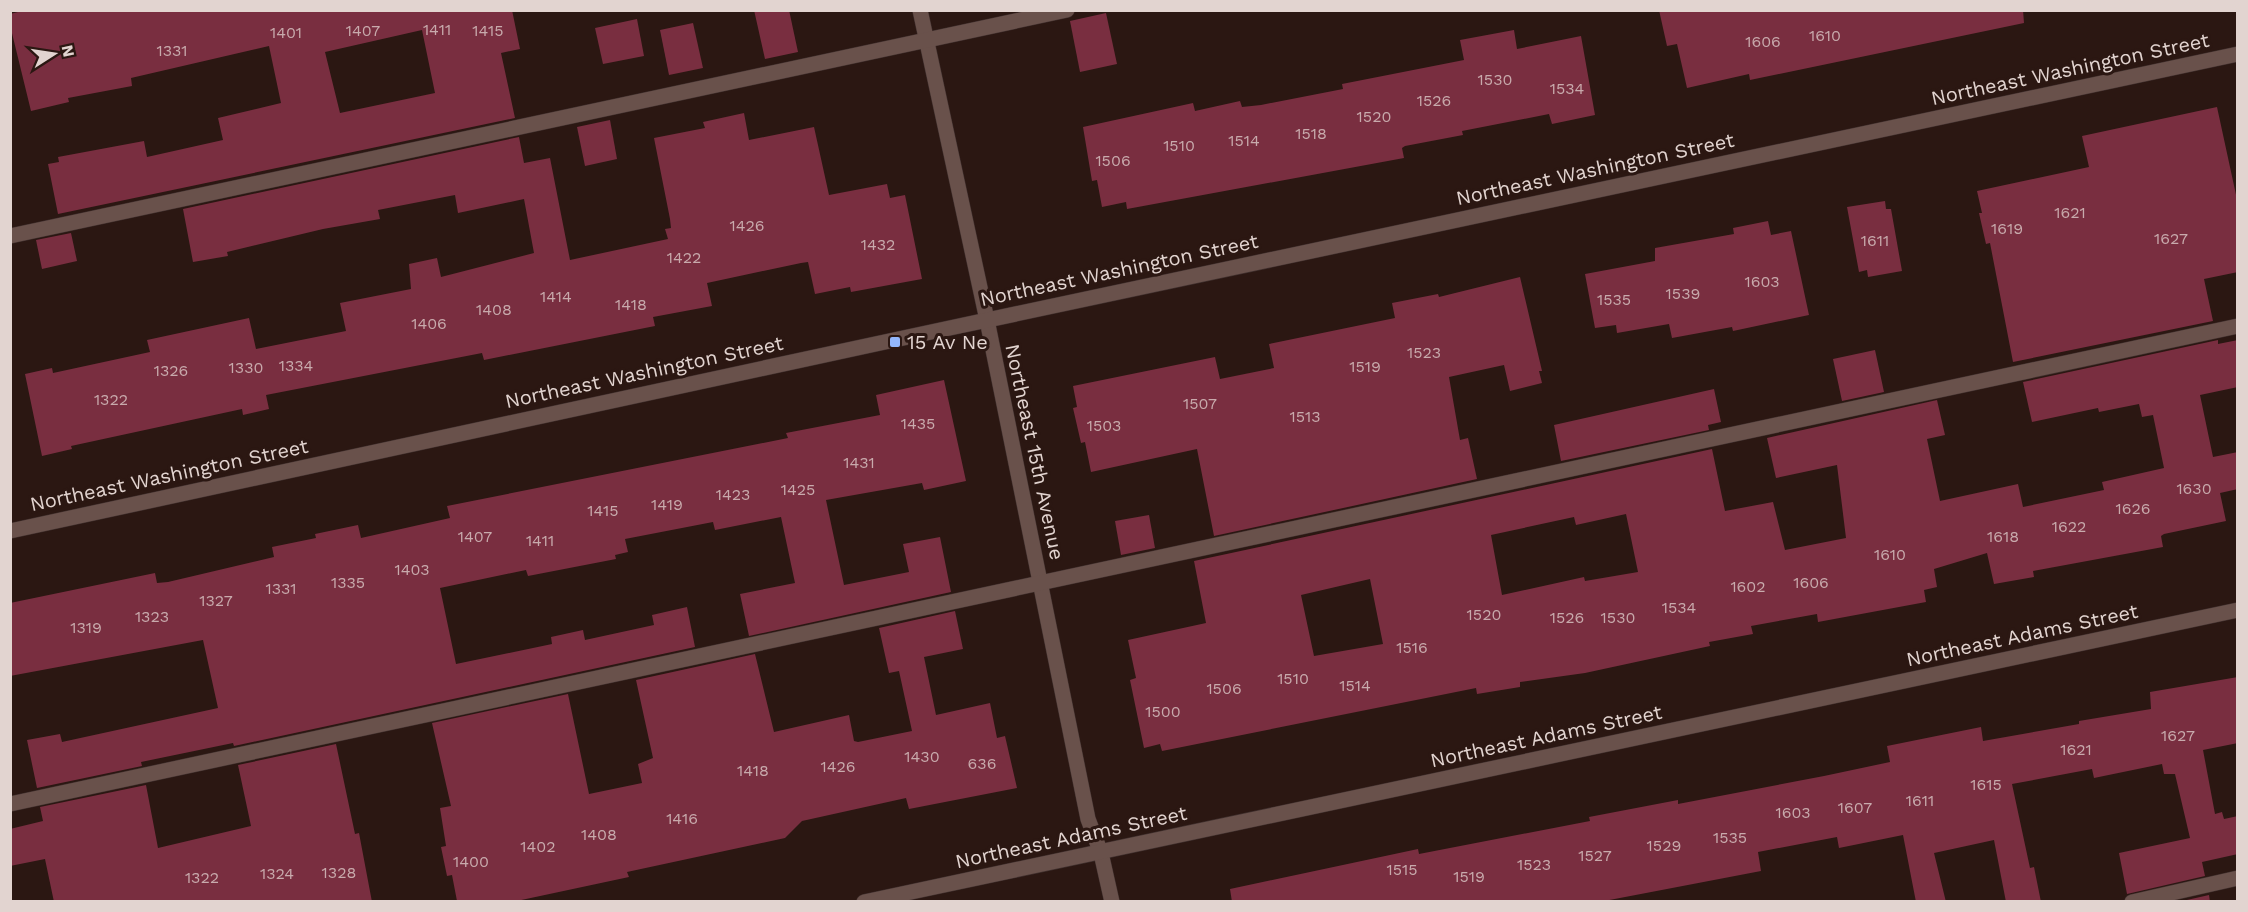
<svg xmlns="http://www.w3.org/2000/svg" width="2248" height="912" viewBox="0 0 2248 912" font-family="'Work Sans',sans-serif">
<rect width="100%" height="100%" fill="#2b1712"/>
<g fill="#792e40" fill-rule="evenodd">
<path d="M 26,10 L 512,10 L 520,49 L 501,53 L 515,118 L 58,214 L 48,164 L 59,162 L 58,157 L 144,141 L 147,157 L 223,140 L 218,118 L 281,103 L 269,46 L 131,78 L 132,86 L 68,98 L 69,102 L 31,111 L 10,25 L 10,14 ZM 422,30 L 435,93 L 340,113 L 325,52 Z"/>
<polygon points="754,10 789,10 798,52 765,59"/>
<polygon points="1659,10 2023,10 2024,23 1750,80 1749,74 1687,88 1677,44 1667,46"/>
<polygon points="1106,13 1117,64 1080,72 1070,21"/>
<polygon points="637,19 644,56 603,64 595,28"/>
<polygon points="693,23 703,68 669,75 660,30"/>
<polygon points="1514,30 1517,49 1581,36 1595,115 1552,124 1549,114 1462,131 1463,135 1405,146 1402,148 1404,158 1127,209 1126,202 1102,207 1097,180 1092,181 1083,127 1193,103 1195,111 1240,101 1242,107 1261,105 1343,89 1342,84 1464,60 1460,40"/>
<polygon points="2217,107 2238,204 2238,272 2204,279 2213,321 2013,362 1990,243 1986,244 1979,213 1982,213 1977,191 2089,167 2082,136"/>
<polygon points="744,113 749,140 814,127 829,195 887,184 890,198 905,195 922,279 851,292 850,287 815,294 808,262 801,263 707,283 712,306 653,317 655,326 484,360 482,353 266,395 269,409 243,415 242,409 71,446 72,449 42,456 25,374 52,368 53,373 150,352 147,340 249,318 256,349 346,331 340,303 411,289 409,264 437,258 441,277 534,253 524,199 458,213 455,195 378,210 380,219 323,229 227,252 228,256 193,262 183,209 519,137 524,163 550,158 570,260 668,239 665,229 671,228 670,219 654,138 705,128 703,122"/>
<polygon points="610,120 617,159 585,166 577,127"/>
<polygon points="1885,201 1886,209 1891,209 1902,271 1868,277 1867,270 1859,272 1847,207"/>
<polygon points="1768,221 1771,235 1791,231 1809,315 1733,331 1732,327 1672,338 1669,324 1617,333 1616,325 1595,328 1585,274 1655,261 1655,248 1734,234 1733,228"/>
<polygon points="71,233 77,261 42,269 36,240"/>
<polygon points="1520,277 1542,371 1539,371 1542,383 1510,391 1504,365 1449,377 1460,440 1468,438 1477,479 1214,536 1197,449 1091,472 1085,442 1081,443 1073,408 1077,407 1073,386 1215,357 1220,379 1274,368 1269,344 1395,318 1392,303 1438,294 1439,297"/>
<path d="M 2218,340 L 2218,344 L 2238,340 L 2238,387 L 2200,395 L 2213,457 L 2238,452 L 2238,489 L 2220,493 L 2226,521 L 2164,534 L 2161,536 L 2163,547 L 2033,571 L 2034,577 L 1994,584 L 1987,553 L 1934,569 L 1937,587 L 1924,590 L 1926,602 L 1818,622 L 1817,614 L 1751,626 L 1753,634 L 1709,642 L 1710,646 L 1585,673 L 1520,682 L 1520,687 L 1477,694 L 1476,688 L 1162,751 L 1160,744 L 1144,748 L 1130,680 L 1136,678 L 1128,640 L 1206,623 L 1194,561 L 1712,449 L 1725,511 L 1773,502 L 1785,550 L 1846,538 L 1837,465 L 1776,478 L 1767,438 L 1937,400 L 1945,435 L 1927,439 L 1940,501 L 2018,484 L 2023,507 L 2104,490 L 2102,482 L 2164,468 L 2153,415 L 2142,417 L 2139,404 L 2099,412 L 2098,408 L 2032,422 L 2023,382 ZM 1626,514 L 1638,572 L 1585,581 L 1584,577 L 1502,595 L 1491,535 L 1574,517 L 1576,525 ZM 1370,579 L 1383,644 L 1314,656 L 1301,595 Z"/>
<polygon points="1875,350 1884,392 1842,401 1833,359"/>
<polygon points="944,380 966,481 924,490 922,483 826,500 844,585 909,572 903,544 940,537 951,592 749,636 740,594 795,583 781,517 715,530 713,522 625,539 628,552 615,555 616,559 528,576 526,570 440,588 456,664 552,644 551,637 583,630 585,640 654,625 652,615 687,607 695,647 234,746 233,743 141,762 142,766 37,788 27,740 60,734 62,742 218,708 203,640 10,676 10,603 155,573 157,583 168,582 274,557 272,547 316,538 315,534 358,525 361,538 450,518 447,506 788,438 786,433 880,415 876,395"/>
<polygon points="1714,389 1721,422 1708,425 1709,430 1561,461 1554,425"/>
<polygon points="1149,515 1155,548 1121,555 1115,521"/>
<polygon points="955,611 963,649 924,657 936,715 990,703 997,738 1005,736 1017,788 909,809 906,798 802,821 785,838 627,872 629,877 512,902 457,901 452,875 447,876 441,847 446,846 440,808 451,806 432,723 568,694 589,794 642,783 638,764 653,758 636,680 755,654 774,732 849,715 854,741 858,742 912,731 899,671 889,673 879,628"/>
<polygon points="2238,677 2238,743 2203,750 2215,814 2222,812 2224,819 2238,816 2238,854 2202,862 2205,876 2127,894 2119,853 2190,838 2175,774 2164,774 2162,764 2094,778 2092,769 2012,784 2030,868 2034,867 2041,902 2006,902 1994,840 1934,853 1946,902 1916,902 1903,835 1839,848 1837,837 1758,852 1761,871 1599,902 1232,902 1230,889 1418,849 1419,854 1590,821 1589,817 1678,800 1678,804 1824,776 1890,762 1887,746 1981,727 1983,741 2079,724 2079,721 2151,709 2150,692"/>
<polygon points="336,744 355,834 359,833 372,902 54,902 45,859 10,866 10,829 43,821 40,807 146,785 158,848 251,826 238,765"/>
<polygon points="2209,895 2210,902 2178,902"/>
</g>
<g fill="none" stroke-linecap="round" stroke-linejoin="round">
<defs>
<g id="minor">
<polyline points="920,10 987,320 1088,819 1101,853 1112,902"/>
<polyline points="10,236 1067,10"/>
<polyline points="10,531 945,329 2238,54"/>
<polyline points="10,804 2238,326"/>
<polyline points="864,902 2238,610"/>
<polyline points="2132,902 2238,878"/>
</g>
</defs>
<use href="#minor" stroke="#41312f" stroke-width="16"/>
<use href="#minor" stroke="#69514b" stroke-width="15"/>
</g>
<rect fill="#93b7fd" stroke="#2b1712" stroke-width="2" x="889" y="336" width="12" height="12" rx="3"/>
<g text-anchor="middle" stroke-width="6" stroke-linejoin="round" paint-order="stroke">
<g font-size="16" fill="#c8aaac">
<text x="437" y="35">1411</text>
<text x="363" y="36">1407</text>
<text x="488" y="36">1415</text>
<text x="286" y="38">1401</text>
<text x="1825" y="41">1610</text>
<text x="1763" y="47">1606</text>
<text x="172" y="56">1331</text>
<text x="1495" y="85">1530</text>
<text x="1567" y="94">1534</text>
<text x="1434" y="106">1526</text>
<text x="1374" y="122">1520</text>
<text x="1311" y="139">1518</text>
<text x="1244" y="146">1514</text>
<text x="1179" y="151">1510</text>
<text x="1113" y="166">1506</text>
<text x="2070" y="218">1621</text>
<text x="747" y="231">1426</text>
<text x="2007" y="234">1619</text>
<text x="2171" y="244">1627</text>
<text x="1875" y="246">1611</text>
<text x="878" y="250">1432</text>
<text x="684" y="263">1422</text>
<text x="1762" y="287">1603</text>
<text x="1683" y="299">1539</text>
<text x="556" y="302">1414</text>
<text x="1614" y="305">1535</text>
<text x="631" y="310">1418</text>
<text x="494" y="315">1408</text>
<text x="429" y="329">1406</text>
<text x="1424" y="358">1523</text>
<text x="296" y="371">1334</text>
<text x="1365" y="372">1519</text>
<text x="246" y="373">1330</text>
<text x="171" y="376">1326</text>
<text x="111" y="405">1322</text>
<text x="1200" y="409">1507</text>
<text x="1305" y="422">1513</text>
<text x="918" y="429">1435</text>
<text x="1104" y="431">1503</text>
<text x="859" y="468">1431</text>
<text x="2194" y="494">1630</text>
<text x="798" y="495">1425</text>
<text x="733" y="500">1423</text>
<text x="667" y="510">1419</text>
<text x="2133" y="514">1626</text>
<text x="603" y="516">1415</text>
<text x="2069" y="532">1622</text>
<text x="475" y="542">1407</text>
<text x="2003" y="542">1618</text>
<text x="540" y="546">1411</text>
<text x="1890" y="560">1610</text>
<text x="412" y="575">1403</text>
<text x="348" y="588">1335</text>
<text x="1811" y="588">1606</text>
<text x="1748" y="592">1602</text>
<text x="281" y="594">1331</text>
<text x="216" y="606">1327</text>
<text x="1679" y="613">1534</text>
<text x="1484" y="620">1520</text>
<text x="152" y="622">1323</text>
<text x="1567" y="623">1526</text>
<text x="1618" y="623">1530</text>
<text x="86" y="633">1319</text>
<text x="1412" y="653">1516</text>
<text x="1293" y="684">1510</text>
<text x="1355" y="691">1514</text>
<text x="1224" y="694">1506</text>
<text x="1163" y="717">1500</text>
<text x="2178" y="741">1627</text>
<text x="2076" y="755">1621</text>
<text x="922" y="762">1430</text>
<text x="982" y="769">636</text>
<text x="838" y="772">1426</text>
<text x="753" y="776">1418</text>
<text x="1986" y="790">1615</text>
<text x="1920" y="806">1611</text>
<text x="1855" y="813">1607</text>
<text x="1793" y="818">1603</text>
<text x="682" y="824">1416</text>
<text x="599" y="840">1408</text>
<text x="1730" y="843">1535</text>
<text x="1664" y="851">1529</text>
<text x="538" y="852">1402</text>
<text x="1595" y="861">1527</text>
<text x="471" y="867">1400</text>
<text x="1534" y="870">1523</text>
<text x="1402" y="875">1515</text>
<text x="339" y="878">1328</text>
<text x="277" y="879">1324</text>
<text x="1469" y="882">1519</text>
<text x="202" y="883">1322</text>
</g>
<g font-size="20" fill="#e2d4d0" stroke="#2b1712">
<text transform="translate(2070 69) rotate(-12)" y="7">Northeast Washington Street</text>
<text transform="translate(1595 169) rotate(-12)" y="7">Northeast Washington Street</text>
<text transform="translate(1119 270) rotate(-12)" y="7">Northeast Washington Street</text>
<text transform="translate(644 372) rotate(-12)" y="7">Northeast Washington Street</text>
<text transform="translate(1035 452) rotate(78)" y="7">Northeast 15th Avenue</text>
<text transform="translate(169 475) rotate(-12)" y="7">Northeast Washington Street</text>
<text transform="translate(2022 635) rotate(-12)" y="7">Northeast Adams Street</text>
<text transform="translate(1546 736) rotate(-12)" y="7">Northeast Adams Street</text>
<text transform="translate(1071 837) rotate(-12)" y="7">Northeast Adams Street</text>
</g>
<g font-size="20" fill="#e2d4d0" stroke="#2b1712" text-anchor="start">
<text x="907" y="349">15 Av Ne</text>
</g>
</g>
<rect width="2248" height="912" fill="none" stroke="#e2d4d0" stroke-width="24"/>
<g transform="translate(54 54) rotate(78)" stroke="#2b1712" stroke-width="4.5" paint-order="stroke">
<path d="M0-4.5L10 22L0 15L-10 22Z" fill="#e2d4d0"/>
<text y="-9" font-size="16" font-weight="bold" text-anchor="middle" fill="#e2d4d0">N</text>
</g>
</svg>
